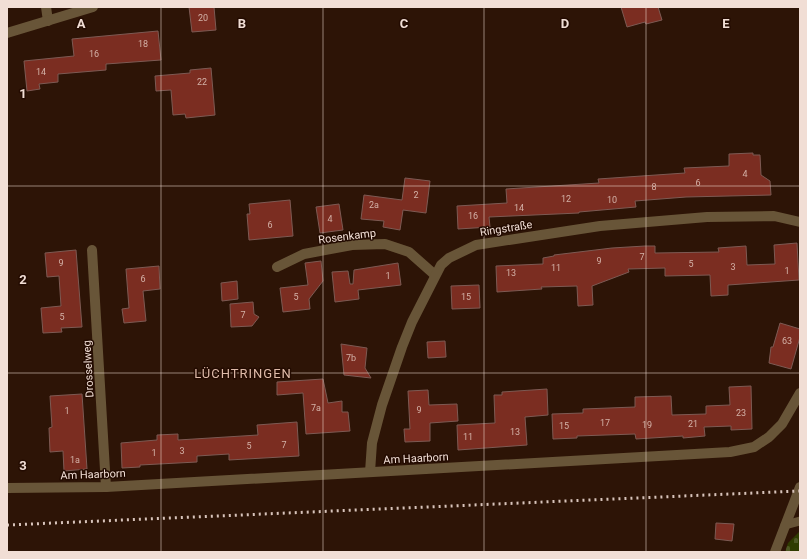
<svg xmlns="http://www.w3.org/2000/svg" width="807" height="559" viewBox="0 0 807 559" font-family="Roboto,sans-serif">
<defs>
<pattern id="cemetery-stones" width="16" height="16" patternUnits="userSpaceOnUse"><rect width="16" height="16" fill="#2f3b00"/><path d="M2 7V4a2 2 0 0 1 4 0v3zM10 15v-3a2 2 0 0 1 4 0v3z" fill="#4e5724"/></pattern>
</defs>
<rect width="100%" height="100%" fill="#2d1406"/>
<polygon fill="url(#cemetery-stones)" points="800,531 800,552 785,552 788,543"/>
<g fill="#7b2d21" stroke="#7d5a53">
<polygon points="189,7 214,7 216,30 192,32"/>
<polygon points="621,7 658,7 662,20 646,24 645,22 627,27"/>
<polygon points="158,31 161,60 106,64 106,70 58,74 58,82 39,84 40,89 27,91 24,61 74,56 72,39"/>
<polygon points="211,68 215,115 186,118 185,114 173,115 171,90 156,91 155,76 190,73 190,70"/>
<polygon points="753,153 753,155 760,155 761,175 770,181 771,195 686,197 635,201 636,207 579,212 579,213 489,217 490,227 458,229 457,206 507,203 506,189 599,183 598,179 685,173 684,168 729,166 729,154"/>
<polygon points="405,178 430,181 426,213 403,210 400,230 383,227 384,221 361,219 364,195 402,200"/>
<polygon points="290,200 293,236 249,240 247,214 250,214 249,204"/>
<polygon points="339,204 343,230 320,233 316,207"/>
<polygon points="797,243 799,280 728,285 728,295 711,296 710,275 665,276 665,268 628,269 629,272 592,286 593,305 578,306 577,286 541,287 542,289 497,292 496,266 543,264 543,258 554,256 554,255 612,248 645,246 655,246 655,253 719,252 718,248 746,246 747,265 775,264 774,245"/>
<polygon points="76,250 82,327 61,328 62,332 43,333 41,308 61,306 59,276 47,277 45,253"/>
<polygon points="321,261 323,281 309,299 310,309 283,312 280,288 308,285 305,263"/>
<polygon points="398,263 401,285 358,290 359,299 335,302 332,272 348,271 350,284 353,284 354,270"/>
<polygon points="159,266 160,289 143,291 146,321 124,323 122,309 129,308 126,269"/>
<polygon points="237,281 238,299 222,301 221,283"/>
<polygon points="479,285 480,308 452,309 451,286"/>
<polygon points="253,302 254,314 259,317 252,326 231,327 230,304"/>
<polygon points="780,323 800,329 800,337 791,369 769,363 771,347 773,347"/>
<polygon points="445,341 446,357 428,358 427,342"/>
<polygon points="341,344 367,348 365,368 371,378 344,375"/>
<polygon points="323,379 328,403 342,401 342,412 348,412 350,431 306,434 303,393 277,395 277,382"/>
<polygon points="751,386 752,429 731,430 731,426 704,427 705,436 683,438 683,436 636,439 635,434 577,436 577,438 553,439 552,414 583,413 583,409 635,407 635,397 671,396 672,415 706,414 706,406 730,405 729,387"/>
<polygon points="547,389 548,415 525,417 527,445 458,450 457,425 495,423 494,395 502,395 502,392"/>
<polygon points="428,390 429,405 457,404 458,421 430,423 430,441 405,442 404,429 410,429 408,391"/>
<polygon points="82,394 87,469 64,471 63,451 50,452 49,428 52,427 50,396"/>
<polygon points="297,422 299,456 229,460 229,454 197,456 197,462 140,465 140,467 122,468 121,443 157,440 157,435 178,434 178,440 258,435 257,425"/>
<polygon points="716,523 734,524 732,541 715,539"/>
</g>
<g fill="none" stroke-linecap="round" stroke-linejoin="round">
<polyline stroke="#685538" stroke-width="9" points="785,525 800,521"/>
<g stroke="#685538" stroke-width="10">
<polyline points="46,7 48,21"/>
<polyline points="7,33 93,7"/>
<polyline points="92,250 106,487"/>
<polyline points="277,267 304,254 352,245 385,244 409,252 435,275"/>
<polyline points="370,472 372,443 382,405 402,347 412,322 441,265 449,258 476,245 600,226 707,217 774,216 800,222"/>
<polyline points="7,488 106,487 730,452 754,447 769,437 782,424 800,393"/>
<polyline points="775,552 800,487"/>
</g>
<polyline stroke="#d8c4bb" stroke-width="3" stroke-dasharray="2 4" stroke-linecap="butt" points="7,525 800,491"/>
</g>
<path fill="none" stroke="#f1ded5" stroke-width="1" stroke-opacity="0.55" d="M 161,7 L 161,552M 323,7 L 323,552M 484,7 L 484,552M 646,7 L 646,552M 7,186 L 800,186M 7,373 L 800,373"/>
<g text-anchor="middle" stroke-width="3" stroke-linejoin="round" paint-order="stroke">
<g font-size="9" fill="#d4b2a8">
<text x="203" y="21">20</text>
<text x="143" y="47">18</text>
<text x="94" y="57">16</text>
<text x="41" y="75">14</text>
<text x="202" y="85">22</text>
<text x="745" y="177">4</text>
<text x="698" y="186">6</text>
<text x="654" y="190">8</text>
<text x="416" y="198">2</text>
<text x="566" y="202">12</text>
<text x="612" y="203">10</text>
<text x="374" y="208">2a</text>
<text x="519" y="211">14</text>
<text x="473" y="219">16</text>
<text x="330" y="222">4</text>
<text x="270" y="228">6</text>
<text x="642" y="260">7</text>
<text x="599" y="264">9</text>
<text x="61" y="266">9</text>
<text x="691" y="267">5</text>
<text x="733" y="270">3</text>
<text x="556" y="271">11</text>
<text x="787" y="274">1</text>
<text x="511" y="276">13</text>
<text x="388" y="279">1</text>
<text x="143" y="282">6</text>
<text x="296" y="300">5</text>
<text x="466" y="300">15</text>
<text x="243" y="318">7</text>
<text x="62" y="320">5</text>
<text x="787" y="344">63</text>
<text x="351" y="361">7b</text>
<text x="316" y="411">7a</text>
<text x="419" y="413">9</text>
<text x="67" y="414">1</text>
<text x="741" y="416">23</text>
<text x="605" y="426">17</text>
<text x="693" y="427">21</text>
<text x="647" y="428">19</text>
<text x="564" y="429">15</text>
<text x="515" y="435">13</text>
<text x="468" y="440">11</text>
<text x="284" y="448">7</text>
<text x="249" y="449">5</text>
<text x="182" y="454">3</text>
<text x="154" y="456">1</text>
<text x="75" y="463">1a</text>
</g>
<g font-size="11" fill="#f1ded5" stroke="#230b01">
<text transform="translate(506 228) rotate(-9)" y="4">Ringstraße</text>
<text transform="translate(347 236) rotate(-7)" y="4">Rosenkamp</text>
<text transform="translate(88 369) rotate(-93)" y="4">Drosselweg</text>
<text transform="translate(416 458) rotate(-3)" y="4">Am Haarborn</text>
<text transform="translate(93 474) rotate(-2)" y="4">Am Haarborn</text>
</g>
<g font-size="13" letter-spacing="1" fill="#dfbba9" stroke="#230b01">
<text x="243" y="378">LÜCHTRINGEN</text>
</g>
</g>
<g font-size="13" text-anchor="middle" font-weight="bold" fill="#f1ded5" stroke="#230b01" stroke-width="3" stroke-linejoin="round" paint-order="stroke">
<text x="81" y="28">A</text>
<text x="242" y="28">B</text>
<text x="404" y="28">C</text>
<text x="565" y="28">D</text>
<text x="726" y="28">E</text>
<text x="23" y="98">1</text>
<text x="23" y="284">2</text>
<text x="23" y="470">3</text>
</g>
<rect width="807" height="559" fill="none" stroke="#f1ded5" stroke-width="16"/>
</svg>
